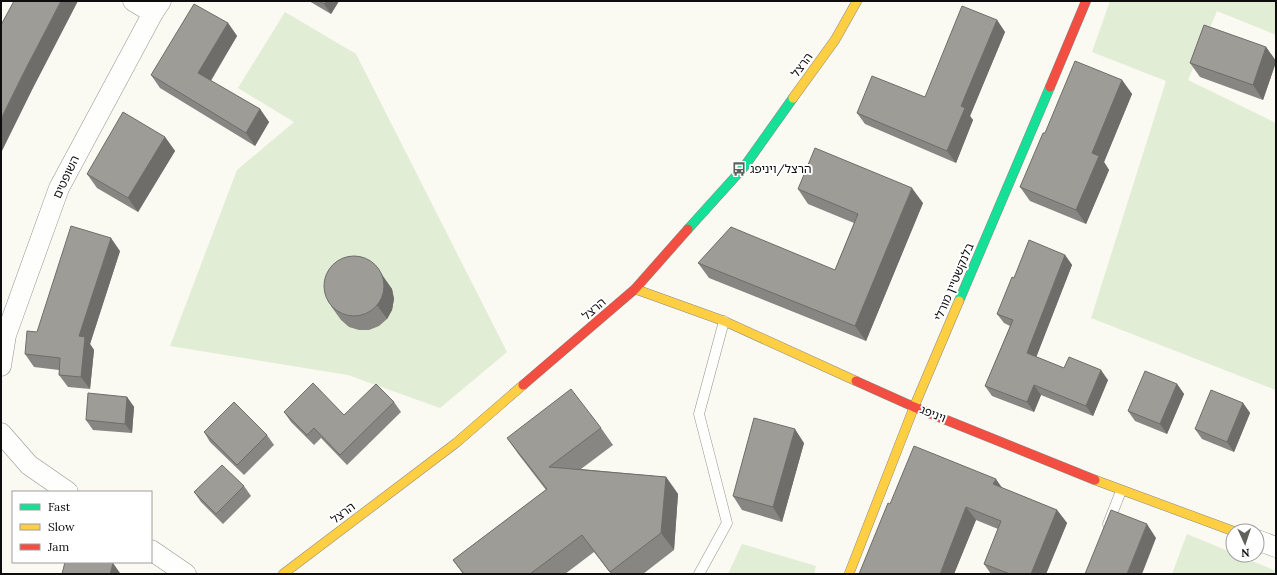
<svg xmlns="http://www.w3.org/2000/svg" width="1277" height="575" viewBox="0 0 1277 575" font-family="Lora,'Noto Sans Hebrew',serif">
<rect width="100%" height="100%" fill="#faf9f2"/>
<g fill="#e1edd4">
<polygon points="1110,1 1276,1 1276,35 1217,11 1188,80 1276,123 1276,390 1091,318 1166,81 1092,52"/>
<polygon points="285,12 356,54 507,352 440,408 348,375 170,346 237,170 294,122 238,88"/>
<polygon points="1187,534 1233,553 1233,555 1237,555 1276,571 1276,574 1172,574"/>
<polygon points="742,544 816,566 814,574 728,574"/>
</g>
<g fill="none" stroke-linecap="round" stroke-linejoin="round">
<defs>
<g id="lane">
<polyline points="1108,524 1121,491"/>
<polyline points="699,574 727,523 699,414 724,321"/>
</g>
<g id="street">
<polyline points="133,1 153,13"/>
<polyline points="1,366 6,335 59,188 153,13 161,1"/>
<polyline points="1,433 29,465 68,492"/>
<polyline points="1257,540 1276,547"/>
<polyline points="151,550 186,574"/>
</g>
<g id="fast">
<polyline points="688,229 744,167 793,98"/>
<polyline points="959,301 1050,87"/>
</g>
<g id="slow">
<polyline points="793,98 835,40 857,1"/>
<polyline points="635,289 724,321 856,381"/>
<polyline points="1095,480 1233,531"/>
<polyline points="283,574 456,443 523,385"/>
<polyline points="849,574 914,407 959,301"/>
</g>
<g id="jam">
<polyline points="1050,87 1086,1"/>
<polyline points="856,381 914,407 1095,480"/>
<polyline points="523,385 635,289 688,229"/>
</g>
</defs>
<use href="#lane" stroke="#949390" stroke-width="11"/>
<use href="#street" stroke="#949390" stroke-width="21"/>
<use href="#fast" stroke="#8a8a87" stroke-width="10"/>
<use href="#slow" stroke="#8a8a87" stroke-width="10"/>
<use href="#jam" stroke="#8a8a87" stroke-width="10"/>
<use href="#lane" stroke="#fefefd" stroke-width="10"/>
<use href="#street" stroke="#fefefd" stroke-width="20"/>
<use href="#fast" stroke="#16e098" stroke-width="9"/>
<use href="#slow" stroke="#ffcf43" stroke-width="9"/>
<use href="#jam" stroke="#f24e42" stroke-width="9"/>
</g>
<g fill="#878682">
<polygon points="309,1 339,1 331,14"/>
<polygon points="997,20 1005,32 970,116 973,120 956,163 865,124 857,113 925,97"/>
<polygon points="228,23 237,36 211,81 260,109 269,122 255,146 160,88 151,75"/>
<polygon points="1266,47 1276,61 1276,62 1263,100 1200,77 1190,63"/>
<polygon points="1122,80 1132,94 1104,162 1109,170 1086,224 1030,201 1020,187 1045,133"/>
<polygon points="165,137 175,151 138,212 97,188 87,174"/>
<polygon points="798,189 923,203 866,341 709,278 698,263 835,270 854,223 808,204"/>
<polygon points="120,251 90,344 94,350 90,389 68,387 59,375 59,370 34,367 25,354 37,332"/>
<polygon points="1065,255 1072,265 1036,357 1064,368 1108,380 1093,416 1041,395 1034,412 992,396 985,386 1010,326 1004,323 997,314 1014,278"/>
<polygon points="386,281 392,289 394,299 392,310 387,319 379,326 369,330 359,330 349,327 341,320 331,306"/>
<polygon points="1177,384 1184,394 1167,434 1135,421 1128,411"/>
<polygon points="127,397 134,407 132,433 93,430 86,420"/>
<polygon points="394,402 401,412 347,465 321,438 314,445 291,422 284,412 344,415"/>
<polygon points="1243,403 1250,413 1234,452 1202,439 1195,429"/>
<polygon points="601,428 613,445 581,469 666,477 678,494 674,550 643,574 611,574 594,552 565,574 463,574 453,560 546,490 519,455 507,438"/>
<polygon points="204,432 267,435 274,445 244,475 210,442"/>
<polygon points="804,443 782,522 742,510 733,496"/>
<polygon points="244,486 251,496 223,524 201,502 194,492"/>
<polygon points="1002,488 1057,510 1067,523 1046,574 991,574 984,564 998,529 976,520 954,574 890,504"/>
</g>
<g fill="#6e6d6a">
<polygon points="61,1 78,1 32,90 1,153 1,119 22,76"/>
<polygon points="326,1 339,1 331,14 324,4"/>
<polygon points="997,20 1005,32 970,116 973,120 956,163 947,151 961,106"/>
<polygon points="228,23 237,36 207,86 198,73"/>
<polygon points="1266,47 1276,61 1276,62 1263,100 1253,85"/>
<polygon points="1122,80 1132,94 1104,162 1109,170 1086,224 1076,210 1092,153"/>
<polygon points="260,109 269,122 255,146 246,133"/>
<polygon points="165,137 175,151 138,212 128,198"/>
<polygon points="912,188 923,203 866,341 855,326"/>
<polygon points="111,238 120,251 90,344 94,350 90,389 81,377 79,336"/>
<polygon points="1065,255 1072,265 1034,363 1027,353"/>
<polygon points="376,266 392,289 394,299 392,310 387,319 377,305"/>
<polygon points="1101,370 1108,380 1093,416 1086,406"/>
<polygon points="1177,384 1184,394 1167,434 1160,424"/>
<polygon points="1034,385 1041,395 1034,412 1027,402"/>
<polygon points="127,397 134,407 132,433 125,424"/>
<polygon points="1243,403 1250,413 1234,452 1227,442"/>
<polygon points="795,429 804,443 782,522 773,507"/>
<polygon points="666,477 678,494 674,550 661,533"/>
<polygon points="996,479 1005,492 993,484"/>
<polygon points="966,507 976,520 954,574 940,574"/>
<polygon points="1057,510 1067,523 1046,574 1031,574"/>
<polygon points="1147,524 1156,538 1142,574 1127,574"/>
<polygon points="113,563 120,573 119,574 110,574"/>
</g>
<g fill="#9d9c97" stroke="#6e6d6a">
<polygon points="14,1 61,1 22,76 1,119 1,25"/>
<polygon points="319,1 326,1 324,4"/>
<polygon points="194,4 228,23 198,73 260,109 246,133 151,75"/>
<polygon points="962,6 997,20 961,106 965,108 947,151 857,113 872,76 925,97"/>
<polygon points="1204,25 1266,47 1253,85 1190,63"/>
<polygon points="1075,61 1122,80 1092,153 1099,156 1076,210 1020,187 1043,133 1045,133"/>
<polygon points="123,112 165,137 128,198 87,174"/>
<polygon points="815,148 912,188 855,326 698,263 731,227 835,270 858,214 798,189"/>
<polygon points="71,226 111,238 79,336 85,337 81,377 59,375 60,358 25,354 27,331 37,332"/>
<polygon points="1029,240 1065,255 1027,353 1064,368 1069,357 1101,370 1086,406 1034,385 1027,402 985,386 1013,320 997,314 1012,277 1014,278"/>
<circle cx="354" cy="286" r="30"/>
<polygon points="1145,371 1177,384 1160,424 1128,411"/>
<polygon points="313,383 344,415 376,384 394,402 340,455 314,428 307,435 284,412"/>
<polygon points="571,389 601,428 549,467 666,477 661,533 610,572 582,535 530,574 464,574 453,560 547,489 507,438"/>
<polygon points="1211,390 1243,403 1227,442 1195,429"/>
<polygon points="88,393 127,397 125,424 86,420"/>
<polygon points="234,402 267,435 237,465 204,432"/>
<polygon points="754,418 795,429 773,507 733,496"/>
<polygon points="914,446 996,479 993,484 1057,510 1031,574 1010,574 984,564 1001,521 966,507 940,574 859,574 888,503 890,504"/>
<polygon points="222,465 244,486 216,514 194,492"/>
<polygon points="1111,510 1147,524 1127,574 1085,574"/>
<polygon points="65,562 111,562 113,563 110,574 62,574"/>
</g>
<defs>
<symbol id="bus-bare" viewBox="-9 -9 18 18"><path d="M-5-6H5V4H4V6H2V4H-2V6H-4V4H-5ZM-3.5-4V0h7V-4ZM-3.5 1.2v1.5H-2V1.2ZM2 1.2v1.5H3.5V1.2Z" fill="#60605d" stroke="#fff" stroke-width="2.5" paint-order="stroke"/></symbol>
</defs>
<g fill-rule="evenodd">
<use href="#bus-bare" x="729" y="159" width="20" height="20"/>
</g>
<g text-anchor="middle" stroke-width="4" stroke-linejoin="round" paint-order="stroke">
<g font-size="12" fill="#0d0d0d" stroke="#fff">
<text transform="translate(802 65) rotate(-54)" y="4">הרצל</text>
<text transform="translate(66 177) rotate(-65)" y="4">השופטים</text>
<text transform="translate(954 282) rotate(-67)" y="4">בלנקשטיין מורלי</text>
<text transform="translate(594 309) rotate(-41)" y="4">הרצל</text>
<text transform="translate(933 414) rotate(22)" y="4">ויניפג</text>
<text transform="translate(343 513) rotate(-37)" y="4">הרצל</text>
</g>
<g font-size="12" fill="#0d0d0d" stroke="#fff" text-anchor="start">
<text x="750" y="173">הרצל/ויניפג</text>
</g>
</g>
<rect width="1277" height="575" fill="none" stroke="#0d0d0d" stroke-width="4"/>
<rect x="12" y="491" width="140" height="72" fill="#ffffff" stroke="#9e9e9e"/>
<rect x="20" y="504" width="20" height="6" fill="#16e098" stroke="#9e9e9e"/>
<text x="48" y="511" font-size="12" fill="#0d0d0d">Fast</text>
<rect x="20" y="524" width="20" height="6" fill="#ffcf43" stroke="#9e9e9e"/>
<text x="48" y="531" font-size="12" fill="#0d0d0d">Slow</text>
<rect x="20" y="544" width="20" height="6" fill="#f24e42" stroke="#9e9e9e"/>
<text x="48" y="551" font-size="12" fill="#0d0d0d">Jam</text>
<g transform="translate(1245 543) rotate(177)"><circle r="19" fill="#ffffff" stroke="#9e9e9e"/>
<path d="M0-3L7 15L0 10L-7 15Z" fill="#60605d"/>
<text y="-6" font-size="11" font-weight="bold" text-anchor="middle" fill="#0d0d0d">N</text>
</g>
</svg>
